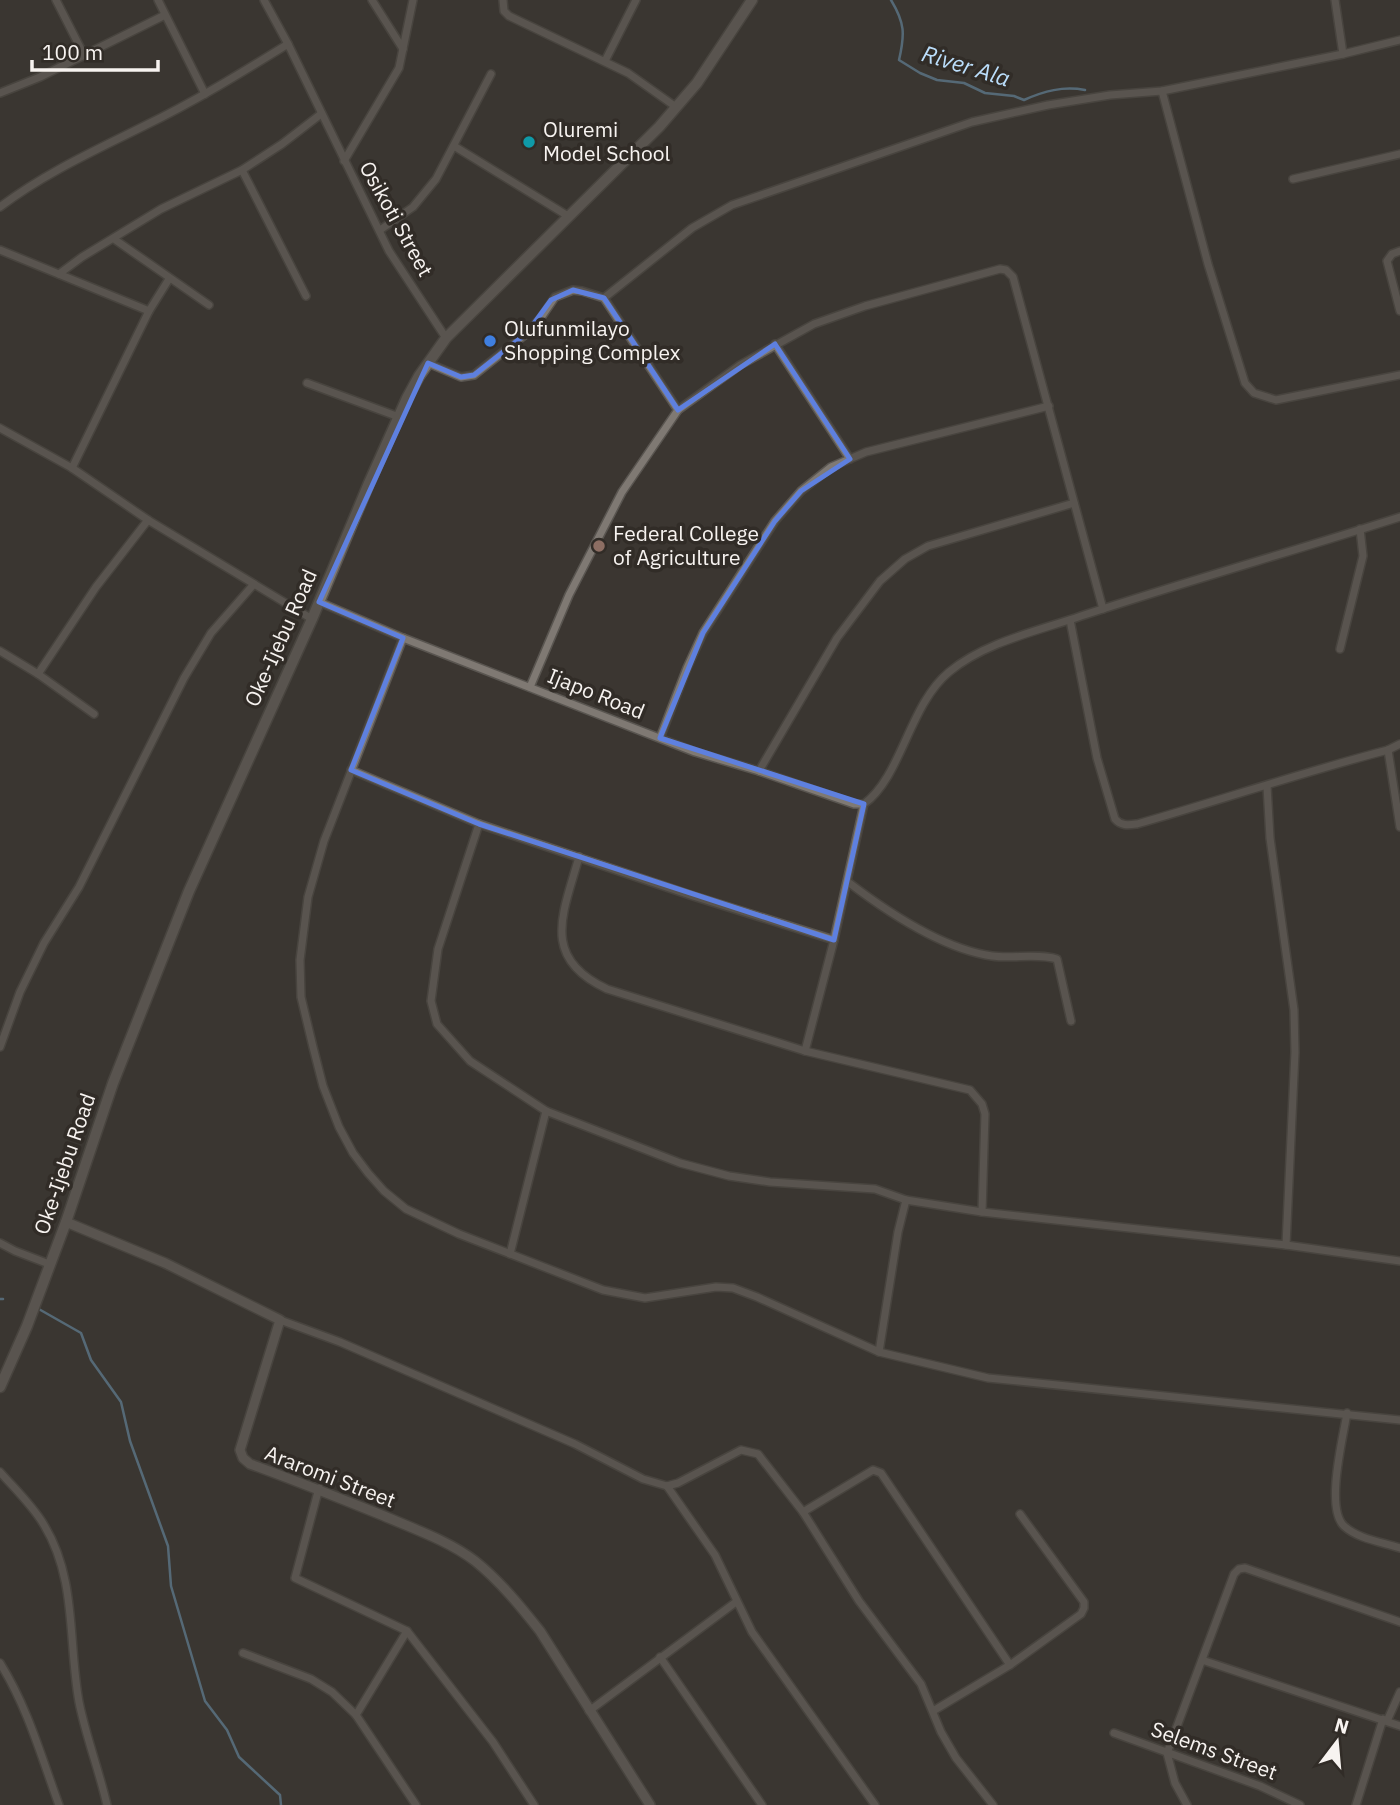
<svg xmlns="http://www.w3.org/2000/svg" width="1400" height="1805" viewBox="0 0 1400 1805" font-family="'IBM Plex Sans',sans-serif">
<rect width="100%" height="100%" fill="#3b3631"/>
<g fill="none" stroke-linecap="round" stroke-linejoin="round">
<g stroke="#76a7cb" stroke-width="2.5">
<path d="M 891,0 C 905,23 905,34 899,60 L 920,73 L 937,80 L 964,83 L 985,93 L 1014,96 L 1024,100 C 1044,91 1063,86 1085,90"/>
<polyline points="0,1299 3,1299"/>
<polyline points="37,1308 81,1333 91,1360 121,1402 130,1441 168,1546 171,1586 205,1701 227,1730 239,1757 280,1795 281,1805"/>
</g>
<defs>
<g id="minor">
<polyline points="56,0 84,55"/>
<polyline points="158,0 205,94"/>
<polyline points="264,0 288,44"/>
<polyline points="372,0 403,49"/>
<polyline points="503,0 504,11 509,16 628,73 676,107"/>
<polyline points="1335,0 1343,54"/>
<polyline points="605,61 636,0"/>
<polyline points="1162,91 1208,264 1245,383 1254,393 1276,400 1400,375"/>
<polyline points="0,93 40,77 165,15"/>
<polyline points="454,146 568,216"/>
<polyline points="344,161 399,68 413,0"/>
<polyline points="242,170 306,296"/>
<polyline points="1293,179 1400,154"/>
<path d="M 0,207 C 45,173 94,151 144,126 C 194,102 241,73 288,44 L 389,251 L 446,338"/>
<polyline points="380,230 413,207 436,179 491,74"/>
<polyline points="114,239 209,305"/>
<polyline points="0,250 149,311"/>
<polyline points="1400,251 1392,254 1387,261 1400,311"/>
<polyline points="59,274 82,257 161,209 242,170 282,144 321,114"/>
<polyline points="604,298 692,228 732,205 972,122 1048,105 1110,95 1162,91 1343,54 1400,40"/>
<polyline points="775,344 850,459"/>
<polyline points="428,363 461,377 474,375 527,333 540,319 555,297 573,290 582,291 604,298 678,410"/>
<polyline points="307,383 399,417"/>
<polyline points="0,428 72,468 148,520 312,619"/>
<polyline points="72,468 149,311 169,279"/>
<polyline points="319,602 403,638 695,752 759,771 854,804 864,804"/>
<path d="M 1070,620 L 1097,758 L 1115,819 C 1121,826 1128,825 1137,824 C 1221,800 1303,772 1388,750 L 1400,744"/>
<polyline points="403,638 324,841 308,897 300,960 301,997 313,1047 323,1086 339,1127 353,1153 368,1173 384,1191 406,1209 459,1234 603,1290 645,1298 716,1287 733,1288 757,1297 879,1352 988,1378 1400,1420"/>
<polyline points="1340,649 1363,556 1360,529"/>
<polyline points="0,651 38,674"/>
<polyline points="530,687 569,595 622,492 678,410 740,365 814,324 865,306 1000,269 1006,270 1013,277 1103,609"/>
<polyline points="94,714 38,674 96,587 148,520"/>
<polyline points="660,738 687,668 703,633 775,521 801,491 831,467 866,452 1049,406"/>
<polyline points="1388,750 1400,827"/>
<polyline points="351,770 479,824 693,896 834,940 805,1051"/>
<polyline points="759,771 837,638 880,581 905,559 928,546 1074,503"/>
<polyline points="1267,786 1270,838 1294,1010 1295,1052 1286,1245 1400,1261"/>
<polyline points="479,824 438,949 431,1001 437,1024 470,1061 546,1111 680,1163 729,1176 770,1182 875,1189 906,1200"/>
<path d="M 579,857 C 563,914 540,958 607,989 L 805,1051 L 970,1090 L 982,1104 L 985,1114 L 982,1212"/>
<path d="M 848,882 C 886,911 943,949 992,956 C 1013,959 1037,953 1057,959 L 1071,1021"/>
<path d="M 834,940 L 864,804 C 902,776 909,705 949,672 C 985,642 1038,631 1081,616 C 1187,581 1294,551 1400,517"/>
<polyline points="0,1047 20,992 44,943 79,887 184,678 211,633 254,584"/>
<polyline points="0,1243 15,1251 49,1264"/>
<polyline points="510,1254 546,1111"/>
<polyline points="280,1320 340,1342 499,1411 575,1444 643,1479 667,1486 678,1483 741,1450 758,1454 803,1512 859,1601 921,1684 941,1732 956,1758 993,1805"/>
<polyline points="879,1352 898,1232 906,1200 982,1212 1286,1245"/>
<path d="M 1347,1413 C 1343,1438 1325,1508 1344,1526 C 1358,1539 1382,1542 1400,1548"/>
<path d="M 0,1472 C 15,1489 33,1506 44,1525 C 77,1579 68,1642 79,1702 C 86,1737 99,1770 107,1805"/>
<polyline points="667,1486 715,1555 752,1632 875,1805"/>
<polyline points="319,1488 295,1578 407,1631 493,1742 534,1805"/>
<polyline points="803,1512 873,1470 881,1473 1010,1665 933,1711"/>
<polyline points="407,1631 356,1715 416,1805"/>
<polyline points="243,1653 311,1679 332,1692 356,1715"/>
<polyline points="660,1657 762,1805"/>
<polyline points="1202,1660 1400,1726"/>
<path d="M 0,1663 C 28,1708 41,1756 59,1805"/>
<polyline points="1010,1665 1081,1614 1084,1608 1084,1602 1020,1514"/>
<polyline points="589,1711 736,1602"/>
<polyline points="1387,1721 1400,1692"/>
<polyline points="1114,1733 1260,1786 1300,1805"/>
<polyline points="1187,1805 1175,1783 1167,1753 1234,1574 1239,1569 1245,1568 1400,1622"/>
<polyline points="1356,1805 1383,1719"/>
</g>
<path id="tertiary" d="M 66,1222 L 165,1263 L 280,1320 L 240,1450 L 243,1458 L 250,1464 C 295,1480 339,1498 384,1516 C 414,1529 449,1541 475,1561 C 500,1581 521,1607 540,1631 L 650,1805"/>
<polyline id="secondary" points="0,1387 27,1326 66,1222 113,1083 189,891 312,619 369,483 407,398 419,376 446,338 659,127 697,83 752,0"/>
</defs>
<use href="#minor" stroke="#595550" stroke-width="10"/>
<use href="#tertiary" stroke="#595550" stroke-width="12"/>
<use href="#secondary" stroke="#595550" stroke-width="13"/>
<use href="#minor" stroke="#7f7973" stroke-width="7"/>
<use href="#tertiary" stroke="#7f7973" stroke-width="9"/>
<use href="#secondary" stroke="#7f7973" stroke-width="10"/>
</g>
<path d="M0 0H1400V1805H0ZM 573,290 L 604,298 L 678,410 L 775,344 L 850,459 L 801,491 L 775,521 L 703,633 L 660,738 L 864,804 L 834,940 L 479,824 L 351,770 L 403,638 L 319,602 L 428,363 L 461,377 L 474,375 L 527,333 L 551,300 Z" fill="#3b3631" fill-opacity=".55" fill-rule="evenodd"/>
<path fill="none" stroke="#5e80df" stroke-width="5" stroke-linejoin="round" d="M 573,290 L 604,298 L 678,410 L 775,344 L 850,459 L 801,491 L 775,521 L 703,633 L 660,738 L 864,804 L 834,940 L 479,824 L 351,770 L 403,638 L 319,602 L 428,363 L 461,377 L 474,375 L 527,333 L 551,300 Z"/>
<circle fill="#0f9aa8" stroke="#312c27" stroke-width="2.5" cx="529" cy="142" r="7"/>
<circle fill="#3f7fe0" stroke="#312c27" stroke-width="2.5" cx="490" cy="341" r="7"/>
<circle fill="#8d6e63" stroke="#312c27" stroke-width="2.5" cx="599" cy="546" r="7"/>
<g text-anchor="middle" stroke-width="7" stroke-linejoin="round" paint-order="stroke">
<g font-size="21" fill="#f7f3f0" stroke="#312c27" text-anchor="start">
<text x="543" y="137">Oluremi<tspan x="543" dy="24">Model School</tspan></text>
<text x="504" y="336">Olufunmilayo<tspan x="504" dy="24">Shopping Complex</tspan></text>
<text x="613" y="541">Federal College<tspan x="613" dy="24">of Agriculture</tspan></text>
</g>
<g font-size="21" fill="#f7f3f0" stroke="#312c27">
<text transform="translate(396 219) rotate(61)" y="7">Osikoti Street</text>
<text transform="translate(281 638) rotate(-66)" y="7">Oke-Ijebu Road</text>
<text transform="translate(596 694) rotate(22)" y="7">Ijapo Road</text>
<text transform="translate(65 1164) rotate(-71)" y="7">Oke-Ijebu Road</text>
<text transform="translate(330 1477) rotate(21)" y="7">Araromi Street</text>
<text transform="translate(1214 1751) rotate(20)" y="7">Selems Street</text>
</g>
<g font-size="23" font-style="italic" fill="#bbdefb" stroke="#312c27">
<text transform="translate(966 66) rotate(17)" y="8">River Ala</text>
</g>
</g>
<g transform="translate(1337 1742) rotate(16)" stroke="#312c27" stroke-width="5" paint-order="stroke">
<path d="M0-5L12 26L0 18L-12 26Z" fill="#f7f3f0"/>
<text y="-10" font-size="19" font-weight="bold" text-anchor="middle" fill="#f7f3f0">N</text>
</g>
<path d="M32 60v10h126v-10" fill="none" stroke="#f7f3f0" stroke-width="3.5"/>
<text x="42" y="60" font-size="21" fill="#f7f3f0" stroke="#312c27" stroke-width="5" paint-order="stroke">100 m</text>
</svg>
